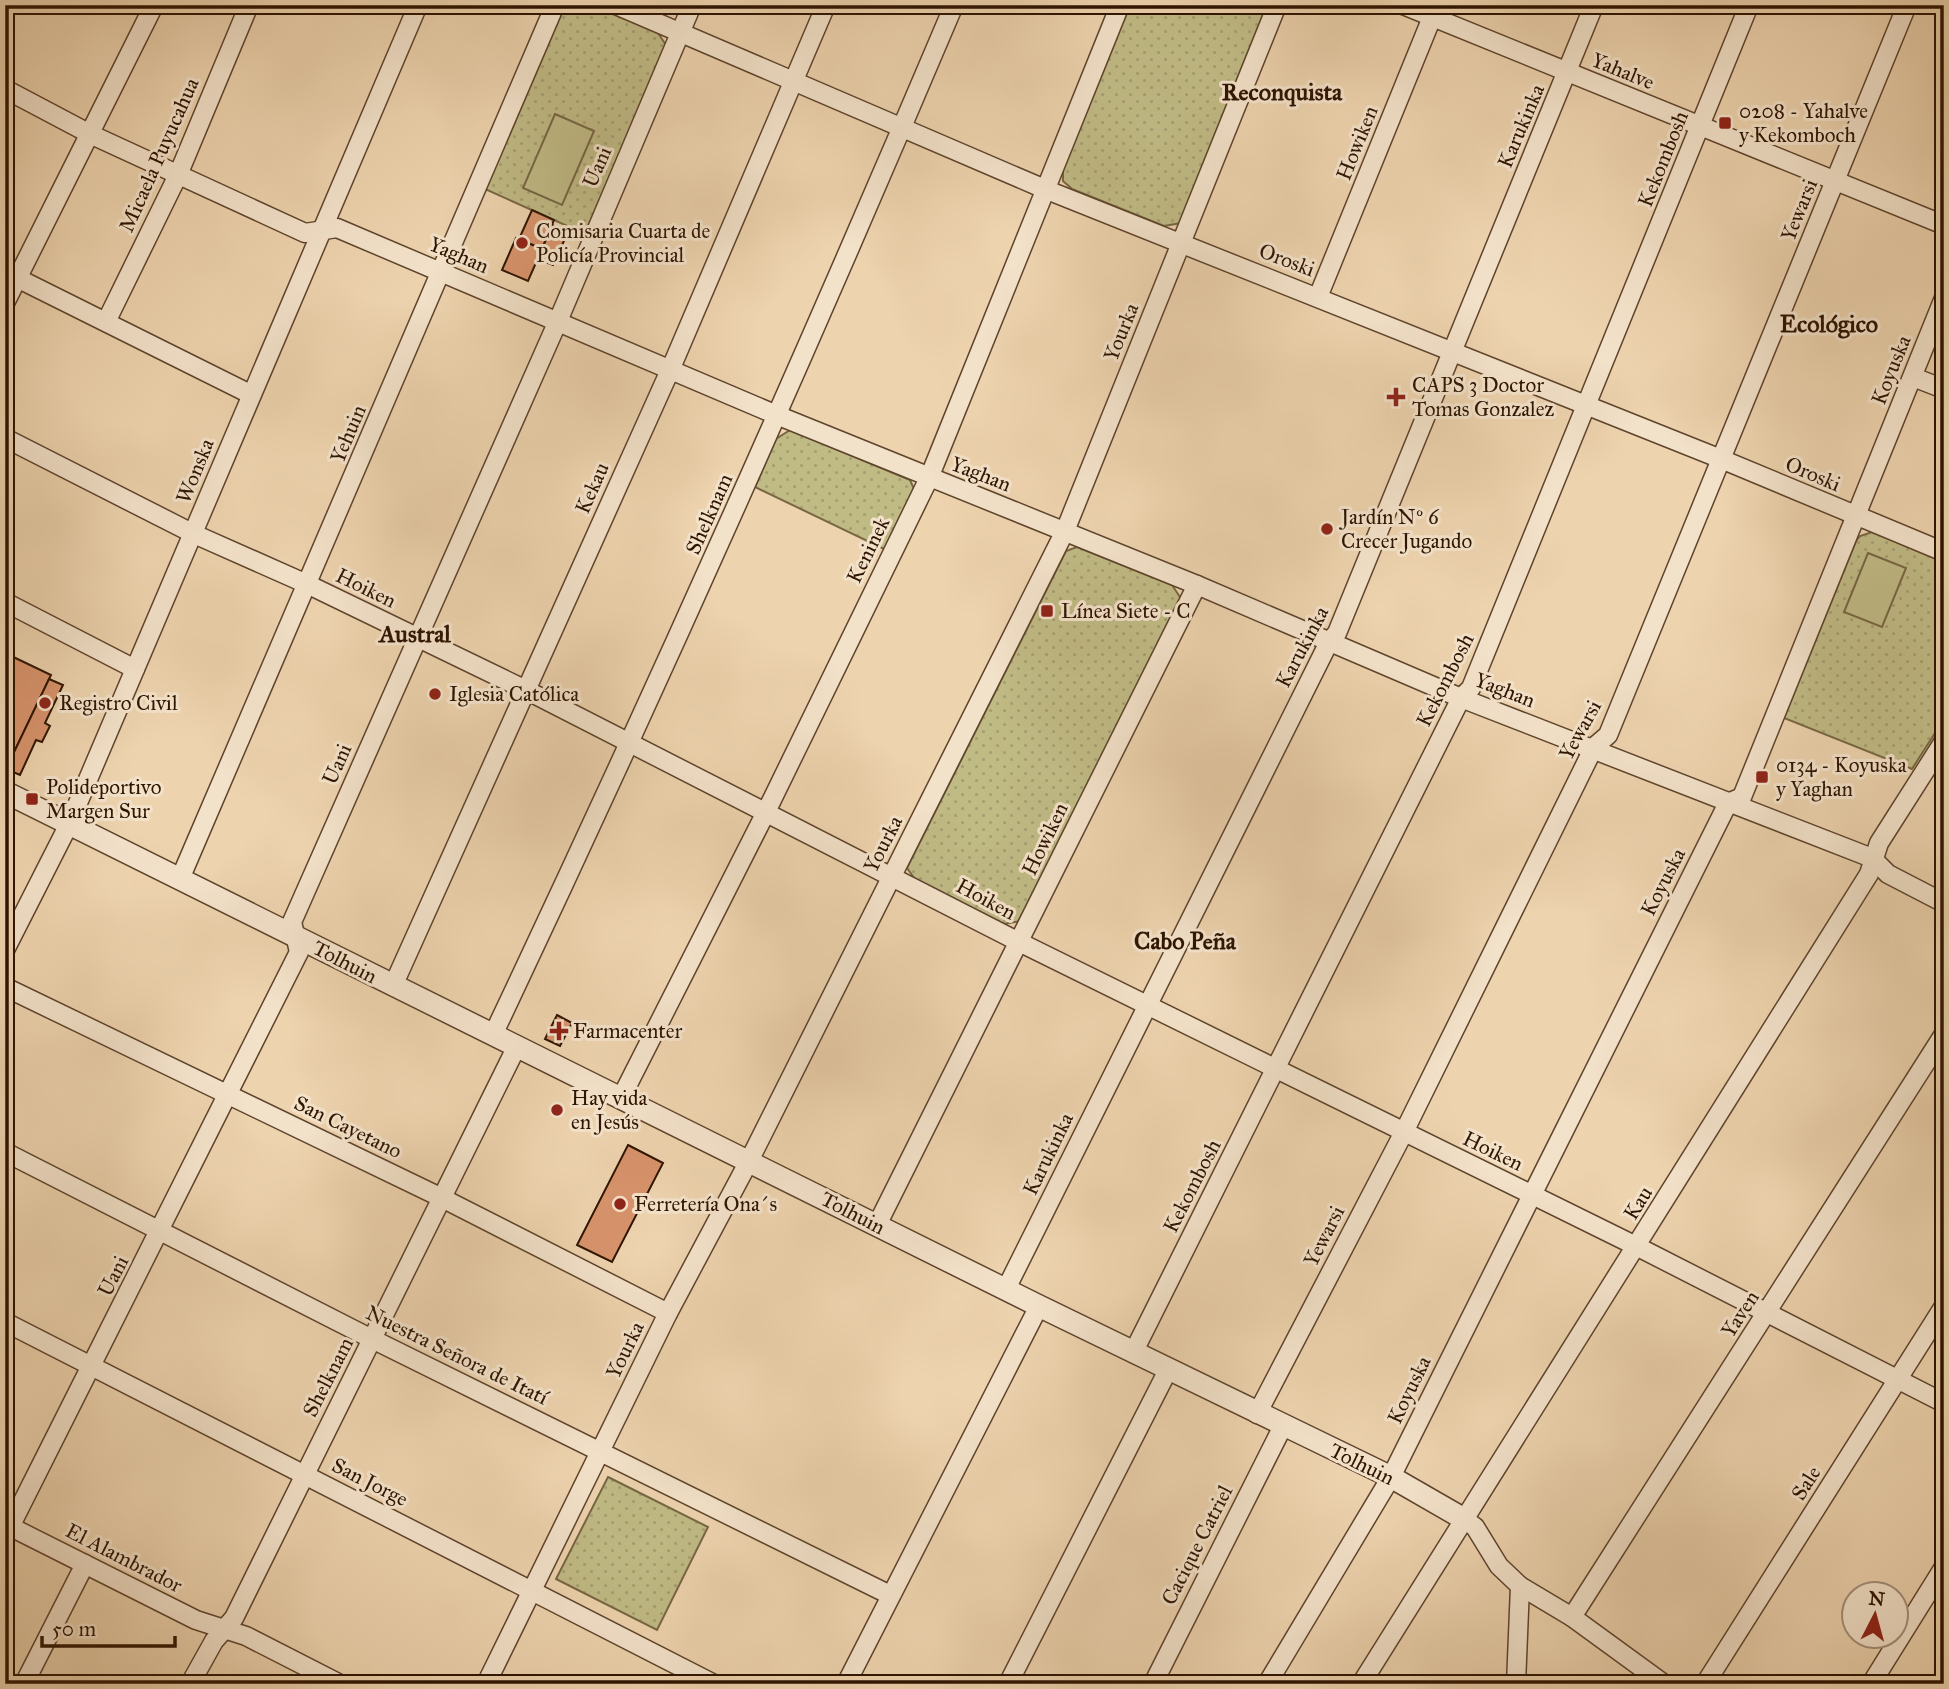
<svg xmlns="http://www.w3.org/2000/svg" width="1949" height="1689" viewBox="0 0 1949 1689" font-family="'IM FELL Great Primer',serif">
<defs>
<pattern id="green-dots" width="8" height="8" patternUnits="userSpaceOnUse" patternTransform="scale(1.75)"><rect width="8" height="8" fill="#c0ba85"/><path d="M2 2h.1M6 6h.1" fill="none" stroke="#a59f71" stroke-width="1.8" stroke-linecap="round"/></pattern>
</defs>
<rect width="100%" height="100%" fill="#edd3ae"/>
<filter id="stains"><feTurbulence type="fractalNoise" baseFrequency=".00286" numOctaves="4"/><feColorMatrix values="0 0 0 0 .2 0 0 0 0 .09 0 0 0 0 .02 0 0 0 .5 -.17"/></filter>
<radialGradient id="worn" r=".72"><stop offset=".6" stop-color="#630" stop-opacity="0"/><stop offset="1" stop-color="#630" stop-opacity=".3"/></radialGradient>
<g fill="url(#green-dots)" stroke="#776743" stroke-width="2">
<polygon points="565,5 596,5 656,30 666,45 585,234 485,189"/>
<polygon points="1129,5 1259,5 1268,9 1181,223 1164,226 1072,189 1063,181 1063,169"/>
<polygon points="790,430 910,480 915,491 886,550 755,487 776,439"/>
<polygon points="1872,532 1944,560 1944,719 1912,769 1784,718 1856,541 1860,536"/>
<polygon points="1077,547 1172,585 1182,600 1021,921 1004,924 917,882 907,868 1063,557 1066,551"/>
<polygon points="608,1477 708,1527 657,1630 556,1579"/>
</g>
<g fill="#c0ba85" stroke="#776743" stroke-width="2">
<polygon points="555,114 594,131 562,205 523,188"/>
<polygon points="1868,553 1906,568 1882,627 1844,612"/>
</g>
<g fill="#d8936c" stroke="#2e1401" stroke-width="2">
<polygon points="532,210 554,220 542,249 519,239"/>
<polygon points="552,225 568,232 553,265 538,259"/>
<polygon points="516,238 542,249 528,281 502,270"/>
<polygon points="5,653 51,675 5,771"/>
<polygon points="49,679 63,685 45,723 50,726 42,742 36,740 20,775 6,769"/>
<polygon points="557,1015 572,1023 560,1046 545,1039"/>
<polygon points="628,1145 663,1163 612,1262 577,1245"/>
</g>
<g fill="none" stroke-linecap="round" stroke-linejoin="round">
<defs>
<g id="minor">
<polyline points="616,5 1047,190 1721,459 1944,552"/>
<polyline points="1403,5 1944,225"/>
<polyline points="5,89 92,135 305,233 337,228 779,416 1197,585 1461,698 1872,858 1888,874 1944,903"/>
<polyline points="5,272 250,394"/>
<polyline points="1318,297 1437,5"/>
<polyline points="5,303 154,5"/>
<polyline points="106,322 178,175 249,5"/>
<polyline points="1913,377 1944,389"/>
<polyline points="5,438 194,534 309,585 526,690 1019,942 1638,1247 1944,1403"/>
<polyline points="5,602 135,669"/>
<polyline points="180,879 555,5"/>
<polyline points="5,950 69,824 418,5"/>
<polyline points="393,986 671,368 826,5"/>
<polyline points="5,987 440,1197 668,1313"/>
<path d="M 493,1035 C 654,695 807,352 954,5"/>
<polyline points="621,1098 765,814 929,478 1120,5"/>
<polyline points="5,1152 372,1339 890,1595"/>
<polyline points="877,1225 1197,585"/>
<polyline points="1006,1289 1329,642 1337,633 1594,5"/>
<polyline points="5,1322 714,1684"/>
<polyline points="1133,1353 1461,698 1471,688 1749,5"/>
<polyline points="1257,1414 1404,1132 1594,747 1608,735 1907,5"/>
<polyline points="1464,1519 1475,1527 1499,1566 1520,1586 1572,1617 1664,1684"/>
<polyline points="5,1524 196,1620 246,1636 340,1684"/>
<polyline points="10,1527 299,952 292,922 558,321 692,5"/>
<polyline points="1572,1617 1944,1034"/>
<polyline points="24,1684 85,1564"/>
<polyline points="190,1684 214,1641 234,1618 516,1048"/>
<polyline points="486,1684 668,1313 749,1161 1065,531 1277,5"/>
<polyline points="846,1684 1039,1306"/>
<polyline points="1008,1684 1168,1370"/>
<polyline points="1153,1684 1283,1426"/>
<polyline points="1267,1684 1391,1477 1728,803 1742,797 1944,298"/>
<polyline points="1361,1684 1869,874 1879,843 1944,741"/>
<polyline points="1516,1684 1520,1586"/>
<polyline points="1705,1684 1944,1306"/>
<polyline points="1871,1684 1944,1567"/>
</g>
<polyline id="tertiary" points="5,792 1039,1306 1391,1477 1464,1519"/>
</defs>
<use href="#minor" stroke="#5e442c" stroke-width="21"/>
<use href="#tertiary" stroke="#5e442c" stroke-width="24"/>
<use href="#minor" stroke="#f3e2ca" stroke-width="18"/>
<use href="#tertiary" stroke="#f3e2ca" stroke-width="21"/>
</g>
<g fill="#8f2418" stroke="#f3e2ca" stroke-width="2.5">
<rect x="1718" y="116" width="14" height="14" rx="3.5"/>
<circle cx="522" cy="243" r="7"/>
<path d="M1392.5 386.5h7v7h7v7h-7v7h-7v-7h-7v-7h7z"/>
<circle cx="1327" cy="529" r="7"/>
<rect x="1040" y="604" width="14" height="14" rx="3.5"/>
<circle cx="435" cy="694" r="7"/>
<circle cx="45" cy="703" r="7"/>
<rect x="1755" y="770" width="14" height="14" rx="3.5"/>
<rect x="25" y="792" width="14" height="14" rx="3.5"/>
<path d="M555.5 1020.5h7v7h7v7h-7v7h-7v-7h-7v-7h7z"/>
<circle cx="557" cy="1110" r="7"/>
<circle cx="620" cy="1204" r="7"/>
</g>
<g text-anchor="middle" stroke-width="6" stroke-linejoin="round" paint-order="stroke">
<g font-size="21" fill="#2e1401" stroke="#f3e2ca">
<text transform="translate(1623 71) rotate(22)" y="7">Yahalve</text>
<text transform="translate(1521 126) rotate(-67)" y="7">Karukinka</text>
<text transform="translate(1357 143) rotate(-68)" y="7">Howiken</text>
<text transform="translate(159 155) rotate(-66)" y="7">Micaela Puyucahua</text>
<text transform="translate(1663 159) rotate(-68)" y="7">Kekombosh</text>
<text transform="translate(597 167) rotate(-67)" y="7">Uani</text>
<text transform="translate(1799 210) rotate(-68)" y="7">Yewarsi</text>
<text transform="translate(459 255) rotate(23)" y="7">Yaghan</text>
<text transform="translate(1287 260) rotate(21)" y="7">Oroski</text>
<text transform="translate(1121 332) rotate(-68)" y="7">Yourka</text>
<text transform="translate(1891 370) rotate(-68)" y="7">Koyuska</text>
<text transform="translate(348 434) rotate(-67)" y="7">Yehuin</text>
<text transform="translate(195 471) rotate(-68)" y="7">Wonska</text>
<text transform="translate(981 474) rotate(21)" y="7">Yaghan</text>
<text transform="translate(1813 474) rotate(23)" y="7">Oroski</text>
<text transform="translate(592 488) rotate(-66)" y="7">Kekau</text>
<text transform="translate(709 514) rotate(-66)" y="7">Shelknam</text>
<text transform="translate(868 550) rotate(-64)" y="7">Keninek</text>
<text transform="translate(366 588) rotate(26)" y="7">Hoiken</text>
<text transform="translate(1302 647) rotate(-62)" y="7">Karukinka</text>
<text transform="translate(1445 680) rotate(-63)" y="7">Kekombosh</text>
<text transform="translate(1505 690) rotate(21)" y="7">Yaghan</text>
<text transform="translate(1580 730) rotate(-61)" y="7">Yewarsi</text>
<text transform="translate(337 764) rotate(-66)" y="7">Uani</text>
<text transform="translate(1045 839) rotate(-64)" y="7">Howiken</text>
<text transform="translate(883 844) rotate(-63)" y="7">Yourka</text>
<text transform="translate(1663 882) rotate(-63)" y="7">Koyuska</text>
<text transform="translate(986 899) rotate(28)" y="7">Hoiken</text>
<text transform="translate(345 962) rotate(27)" y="7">Tolhuin</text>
<text transform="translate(348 1127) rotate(26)" y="7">San Cayetano</text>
<text transform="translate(1493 1151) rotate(26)" y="7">Hoiken</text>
<text transform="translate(1048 1154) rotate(-64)" y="7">Karukinka</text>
<text transform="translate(1192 1186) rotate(-63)" y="7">Kekombosh</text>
<text transform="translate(1638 1203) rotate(-58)" y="7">Kau</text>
<text transform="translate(853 1213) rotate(27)" y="7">Tolhuin</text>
<text transform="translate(1324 1236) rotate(-63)" y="7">Yewarsi</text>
<text transform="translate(113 1276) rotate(-63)" y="7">Uani</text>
<text transform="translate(1740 1314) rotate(-57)" y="7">Yaven</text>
<text transform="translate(625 1350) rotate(-64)" y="7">Yourka</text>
<text transform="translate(457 1355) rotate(26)" y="7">Nuestra Señora de Itatí</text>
<text transform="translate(328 1377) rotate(-63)" y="7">Shelknam</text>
<text transform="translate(1409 1390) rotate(-64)" y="7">Koyuska</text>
<text transform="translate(1362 1464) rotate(26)" y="7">Tolhuin</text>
<text transform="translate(370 1482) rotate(27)" y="7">San Jorge</text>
<text transform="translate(1806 1483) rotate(-58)" y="7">Sale</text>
<text transform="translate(1197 1545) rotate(-63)" y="7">Cacique Catriel</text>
<text transform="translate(124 1558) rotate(27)" y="7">El Alambrador</text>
</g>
<g font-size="21" fill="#2e1401" stroke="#f3e2ca" text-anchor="start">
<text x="1739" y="118">0208 - Yahalve<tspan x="1739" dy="24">y Kekomboch</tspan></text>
<text x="536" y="238">Comisaria Cuarta de<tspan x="536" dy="24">Policía Provincial</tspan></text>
<text x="1412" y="392">CAPS 3 Doctor<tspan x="1412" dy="24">Tomas Gonzalez</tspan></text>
<text x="1341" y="524">Jardín Nº 6<tspan x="1341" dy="24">Crecer Jugando</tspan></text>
<text x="1061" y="618">Línea Siete - C</text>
<text x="449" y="701">Iglesia Católica</text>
<text x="59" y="710">Registro Civil</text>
<text x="1776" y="772">0134 - Koyuska<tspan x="1776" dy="24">y Yaghan</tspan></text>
<text x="46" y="794">Polideportivo<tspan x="46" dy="24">Margen Sur</tspan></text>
<text x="573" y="1038">Farmacenter</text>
<text x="571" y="1105">Hay vida<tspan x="571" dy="24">en Jesús</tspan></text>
<text x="634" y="1211">Ferretería Ona´s</text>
</g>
<g font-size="24" font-weight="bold" fill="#2e1401" stroke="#f3e2ca">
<text x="1282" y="100">Reconquista</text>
<text x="1829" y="332">Ecológico</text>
<text x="415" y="642">Austral</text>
<text x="1185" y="949">Cabo Peña</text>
</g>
</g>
<rect width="1949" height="1689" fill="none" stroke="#edd3ae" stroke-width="28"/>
<rect x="7" y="7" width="1935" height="1675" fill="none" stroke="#2e1401" stroke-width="3.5"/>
<rect x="14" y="14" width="1921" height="1661" fill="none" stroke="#2e1401" stroke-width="2"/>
<g transform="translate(1875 1615) rotate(6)"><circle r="33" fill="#f3e2ca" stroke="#a4907a" stroke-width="2"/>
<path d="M0-5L12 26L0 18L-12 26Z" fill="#8f2418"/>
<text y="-10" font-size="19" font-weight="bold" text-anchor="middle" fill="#2e1401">N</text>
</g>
<path d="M42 1636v10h133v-10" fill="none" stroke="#2e1401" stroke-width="3.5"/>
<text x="52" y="1636" font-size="21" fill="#2e1401" stroke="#f3e2ca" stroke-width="5" paint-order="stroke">50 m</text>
<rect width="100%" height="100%" filter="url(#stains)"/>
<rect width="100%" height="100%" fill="url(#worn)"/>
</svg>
